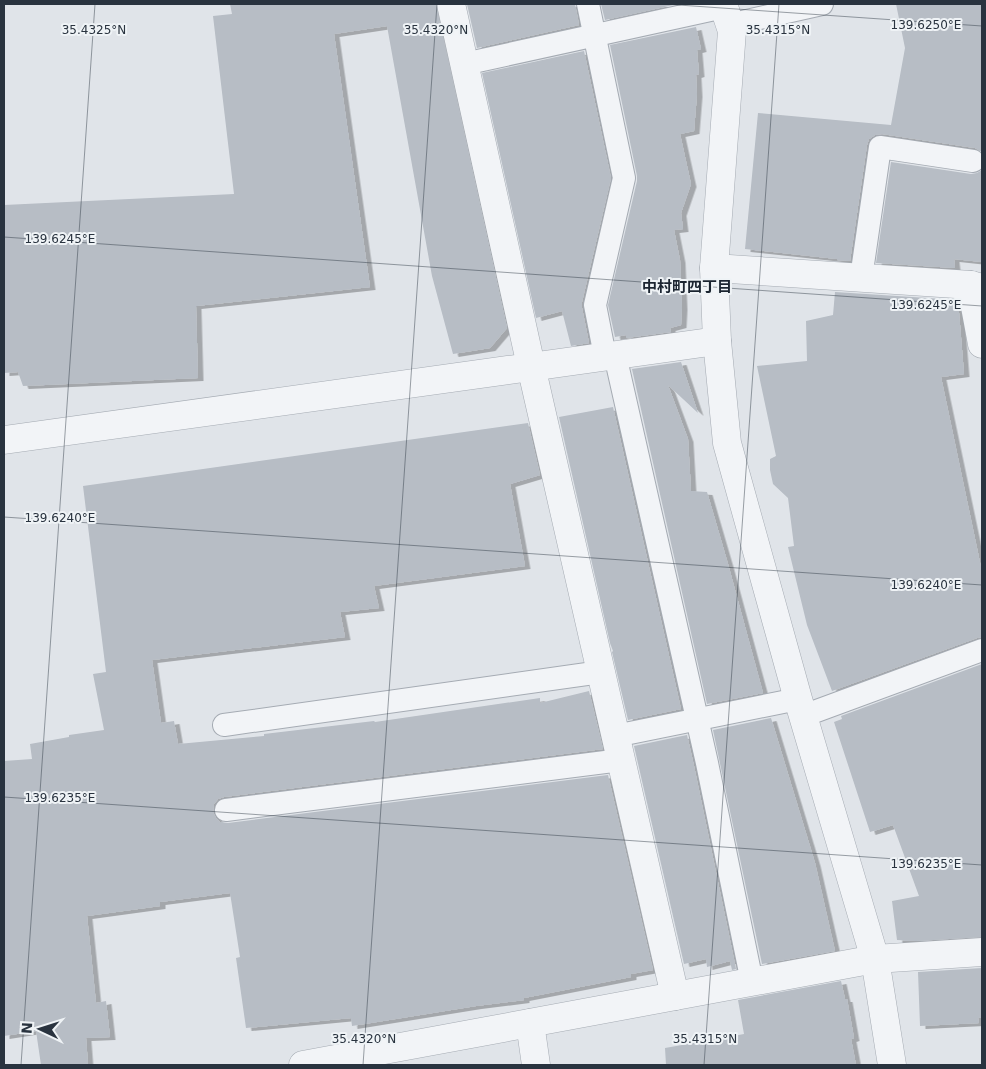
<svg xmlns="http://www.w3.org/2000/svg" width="986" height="1069" viewBox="0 0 986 1069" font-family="'DejaVu Sans','Noto Sans JP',sans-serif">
<defs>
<filter id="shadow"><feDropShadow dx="5.5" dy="3" stdDeviation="0" flood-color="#0004"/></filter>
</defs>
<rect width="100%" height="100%" fill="#e0e4e9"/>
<g fill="#b7bdc5" filter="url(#shadow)">
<polygon points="230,4 436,4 507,328 490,348 453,354 432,276 387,26 334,34 370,287 196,306 198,378 23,386 18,372 4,373 4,205 234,194 213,16 232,14"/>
<polygon points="467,4 575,4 579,25 477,48"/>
<polygon points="601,4 678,4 605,20"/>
<polygon points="896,4 982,4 982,152 975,148 882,134 875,135 869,139 867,145 850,261 837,260 837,259 745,249 758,113 891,125 905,48"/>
<polygon points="696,27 701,49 697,50 699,74 696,75 697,94 694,131 680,134 691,184 681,213 683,229 674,230 680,260 682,307 681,325 670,328 671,332 626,338 626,335 615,337 608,305 637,181 637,176 610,45"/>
<polygon points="584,51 611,178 582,302 582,308 589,343 571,346 562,311 536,318 482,73"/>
<polygon points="891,162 971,174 977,173 982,170 982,262 954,259 955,268 876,263"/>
<polygon points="835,292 958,300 964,374 941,377 982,572 982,637 977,638 832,691 807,625 788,547 794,546 788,498 773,484 770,470 770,459 776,456 757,366 807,361 806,321 833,315"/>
<polygon points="681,362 698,413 668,385 688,439 691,491 707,492 728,564 763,693 707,704 632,369"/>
<polygon points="613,407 681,709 628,720 612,652 613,651 610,643 559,417"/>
<polygon points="528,423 540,475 510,484 525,566 374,586 379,608 340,612 345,637 152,660 161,723 174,721 178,744 264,736 264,734 374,721 375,722 540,698 540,703 589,691 603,749 224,797 218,799 214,804 213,812 216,818 220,822 228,823 608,775 653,970 631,974 631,977 524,998 524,1000 476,1006 352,1026 351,1018 246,1028 236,958 240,957 230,893 160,902 160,906 87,916 96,1003 106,1001 110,1037 86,1038 88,1065 41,1065 36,1031 4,1036 4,761 32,759 30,744 69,737 69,735 104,730 93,674 106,672 83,486"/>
<polygon points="982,664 982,937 916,941 897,940 892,901 919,896 893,825 870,832 834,722 842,719 841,716"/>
<polygon points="771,718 815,863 835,951 762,964 713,730"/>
<polygon points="687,735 694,766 736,969 732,970 730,961 707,967 706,959 684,964 634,746"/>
<polygon points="982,968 982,1017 978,1018 979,1023 920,1026 918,972"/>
<polygon points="841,981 845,999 847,999 854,1038 851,1039 856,1065 666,1065 665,1048 744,1034 738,1000"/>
</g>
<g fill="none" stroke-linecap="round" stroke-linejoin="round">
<defs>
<g id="lane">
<polyline points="588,4 624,178 595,305 605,356"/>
<polyline points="729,25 822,4"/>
<polyline points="464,64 724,7"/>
<polyline points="861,278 880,147 973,161"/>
<polyline points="615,355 707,763 752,982"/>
<polyline points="803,716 982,650"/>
<polyline points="224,725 601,672"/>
<polyline points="615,736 798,699"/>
<polyline points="226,810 621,760"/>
</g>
<g id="street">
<polyline points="451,4 531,366 675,996"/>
<polyline points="723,4 732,31 714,268 717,341 727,443 798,699 875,959 892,1065"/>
<polyline points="714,268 971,285 982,288"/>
<polyline points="971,285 982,344"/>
<polyline points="4,440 717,341"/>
<polyline points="530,1023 536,1065"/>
<polyline points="303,1065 875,959 982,952"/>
</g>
</defs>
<use href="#lane" stroke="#a5abb3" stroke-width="24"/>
<use href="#street" stroke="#a5abb3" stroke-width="29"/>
<use href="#lane" stroke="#f2f4f7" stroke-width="22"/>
<use href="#street" stroke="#f2f4f7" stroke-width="28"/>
</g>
<path fill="none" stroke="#29333f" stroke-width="1" stroke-opacity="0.45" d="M 664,4 L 982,26M 4,237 L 982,306M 4,517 L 982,585M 4,797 L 982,865M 21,1065 L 95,4M 363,1065 L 437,4M 704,1065 L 779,4"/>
<g text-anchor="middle" stroke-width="4" stroke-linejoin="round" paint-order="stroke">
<g font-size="15" font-weight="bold" fill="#1b2430" stroke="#eff3f6">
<text x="687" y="292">中村町四丁目</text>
</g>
</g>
<g font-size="12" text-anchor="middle" fill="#29333f" stroke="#eff3f6" stroke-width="4" stroke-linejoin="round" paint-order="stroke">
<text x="926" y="29">139.6250°E</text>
<text x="94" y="34">35.4325°N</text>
<text x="436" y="34">35.4320°N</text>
<text x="778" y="34">35.4315°N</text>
<text x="60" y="243">139.6245°E</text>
<text x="926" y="309">139.6245°E</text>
<text x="60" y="522">139.6240°E</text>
<text x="926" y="589">139.6240°E</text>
<text x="60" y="802">139.6235°E</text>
<text x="926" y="868">139.6235°E</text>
<text x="364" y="1043">35.4320°N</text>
<text x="705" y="1043">35.4315°N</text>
</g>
<rect width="986" height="1069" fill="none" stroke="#29333f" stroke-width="10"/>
<g transform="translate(40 1029) rotate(274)" stroke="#eff3f6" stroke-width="4" paint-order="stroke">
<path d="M0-4L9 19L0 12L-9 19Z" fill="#29333f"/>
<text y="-8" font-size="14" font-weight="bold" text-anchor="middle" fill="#29333f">N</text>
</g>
</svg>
